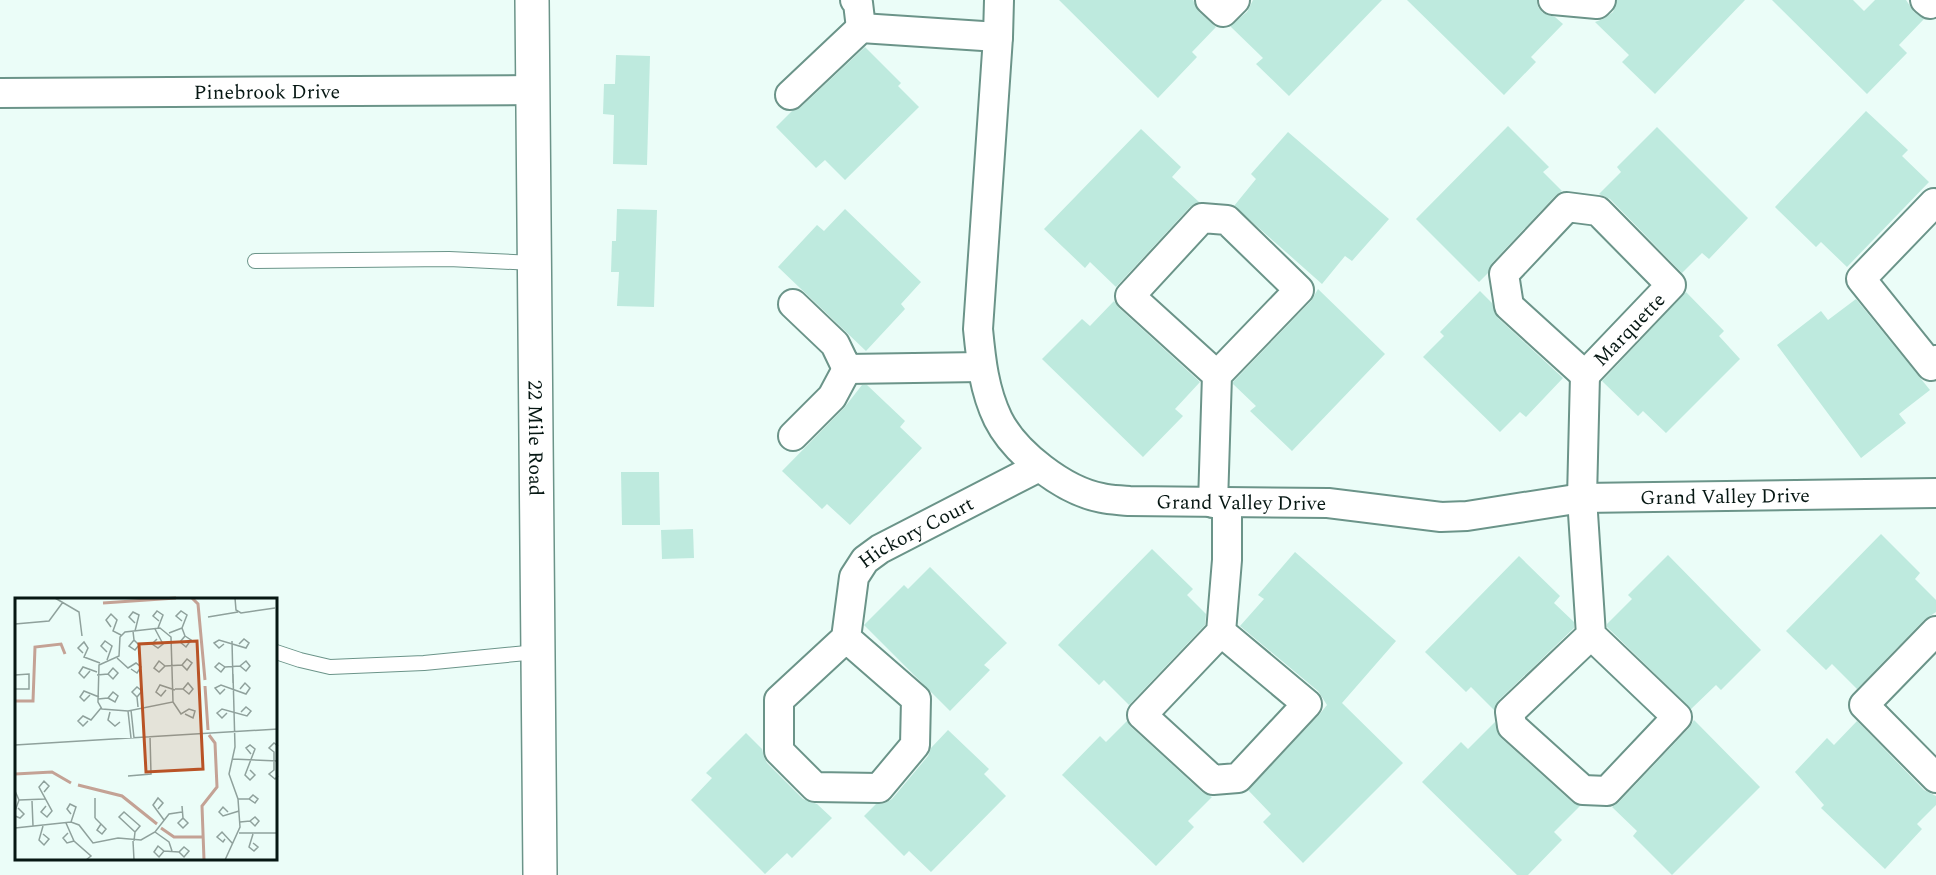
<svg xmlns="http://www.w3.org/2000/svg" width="1936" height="875" viewBox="0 0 1936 875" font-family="Spectral,serif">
<rect width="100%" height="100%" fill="#ebfdf8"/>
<g fill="#beeade">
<polygon points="1059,0 1193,0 1199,12 1216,27 1192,52 1197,57 1158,98"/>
<polygon points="1253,0 1382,0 1289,96 1256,64 1263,58 1230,26 1247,12"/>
<polygon points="1407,0 1537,0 1538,7 1543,13 1555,17 1563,24 1531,57 1536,62 1504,95"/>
<polygon points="1617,0 1745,0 1655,94 1622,62 1629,55 1595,22 1603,19 1613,12"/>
<polygon points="1772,0 1853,0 1864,11 1875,0 1906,0 1914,12 1924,19 1899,45 1907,53 1867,94"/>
<polygon points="865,47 901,83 898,86 919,107 845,180 825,160 816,168 776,127 792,111 801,107"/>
<polygon points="616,55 650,56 647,165 613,164 614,115 603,114 604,84 615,84"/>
<polygon points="1866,111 1908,150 1902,156 1929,182 1847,267 1821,242 1816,247 1775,207"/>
<polygon points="1508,126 1549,167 1543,172 1562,191 1555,196 1492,263 1488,273 1479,282 1416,219"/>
<polygon points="1657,127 1748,218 1709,259 1702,253 1682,273 1610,199 1599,194 1621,172 1617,167"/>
<polygon points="1141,129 1181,167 1172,177 1199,202 1190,207 1116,287 1090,262 1085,268 1044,229"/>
<polygon points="1288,132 1389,219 1352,261 1345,256 1322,284 1234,206 1256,179 1251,174"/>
<polygon points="617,209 657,210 654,307 617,306 619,272 611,272 612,241 616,241"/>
<polygon points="845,209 921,282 901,304 905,309 866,351 778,267 817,225 824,231"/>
<polygon points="1318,289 1385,354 1292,451 1250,411 1256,406 1233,384 1233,382 1311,301"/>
<polygon points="1480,291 1492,303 1498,318 1563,378 1526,417 1520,412 1500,432 1423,357 1444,336 1440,332"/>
<polygon points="1686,292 1724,331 1719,336 1740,359 1666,433 1643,411 1638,416 1602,381"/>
<polygon points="1856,299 1930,390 1899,414 1906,423 1861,458 1777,345 1821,311 1828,320"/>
<polygon points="1114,301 1119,308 1200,382 1175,409 1183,416 1143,457 1042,359 1082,319 1090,326"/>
<polygon points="862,385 867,385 905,421 900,427 922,448 850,525 827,504 822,509 782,471 844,408"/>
<polygon points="621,472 659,472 660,525 622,525"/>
<polygon points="693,529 694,558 662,559 661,530"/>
<polygon points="1881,534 1920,573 1915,579 1936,600 1936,612 1924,620 1857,689 1832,664 1826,670 1786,631"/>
<polygon points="1152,549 1193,589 1187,595 1206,614 1205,625 1129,705 1104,680 1099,685 1058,645"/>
<polygon points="1295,552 1396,641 1342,703 1403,763 1303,863 1263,822 1271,814 1248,790 1319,715 1327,705 1318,691 1240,626 1264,599 1258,595"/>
<polygon points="1668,555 1761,650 1721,690 1716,685 1691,709 1607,627 1607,624 1632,599 1628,595"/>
<polygon points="1519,556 1560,596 1554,603 1574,622 1574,628 1499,700 1494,710 1471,687 1466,692 1425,652"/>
<polygon points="930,567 1007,643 984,665 990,670 950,711 864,625 904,585 908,589"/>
<polygon points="1694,720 1760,787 1672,875 1633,836 1637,831 1612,807 1619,802 1689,728"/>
<polygon points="1127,721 1131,727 1202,792 1212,797 1188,821 1194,827 1156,866 1062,775 1100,736 1106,742"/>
<polygon points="1857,721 1924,790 1936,796 1936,805 1917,824 1922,829 1885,869 1821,808 1824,805 1795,772 1827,738 1834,745"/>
<polygon points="1495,722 1501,738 1572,802 1580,806 1554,832 1562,840 1528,875 1517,875 1422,782 1461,742 1468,749"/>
<polygon points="948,730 989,769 984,774 1006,796 931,872 909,851 904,856 864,816 876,804 885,803 892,799 928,756 931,748"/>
<polygon points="746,733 762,749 764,757 767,763 803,799 817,804 832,818 792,858 787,853 765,874 691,800 712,778 706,773"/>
</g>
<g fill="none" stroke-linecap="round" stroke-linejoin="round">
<defs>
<g id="lane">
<polyline points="255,261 449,259 534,263"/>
<polyline points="276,652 300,660 330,667 424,663 537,652"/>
</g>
<g id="street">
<polyline points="855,0 858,3 861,28"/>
<path id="s1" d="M 999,0 L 998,37 L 978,329 C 981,360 984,390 998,419 C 1015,453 1064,491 1102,498 C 1110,500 1120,500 1129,501 L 1328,503 L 1441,517 L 1467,516 L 1582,498 L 1936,493"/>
<polyline points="1210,0 1223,12 1235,0"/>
<polyline points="1553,0 1597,4 1601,0"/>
<polyline points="1925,0 1930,4 1934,0"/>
<path id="s2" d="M 0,93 L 533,90"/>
<polyline points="790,95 861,28 998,37"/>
<polyline points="1936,205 1934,203 1861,279 1931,366 1936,360"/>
<polygon points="1567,207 1598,211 1671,285 1585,375 1509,306 1504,274"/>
<polyline points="793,304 835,344 847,369 981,367"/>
<polyline points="1585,375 1582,498 1591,635 1677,717 1607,791 1583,790 1512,726 1510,712 1591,635"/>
<polyline points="793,436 832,397 847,369"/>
<polyline points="1213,503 1217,375 1299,290 1227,220 1202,218 1130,296 1217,375"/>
<polyline points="1936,631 1864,705 1936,778"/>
<polyline points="1221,632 1142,715 1213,780 1238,778 1307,704 1221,632 1227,560 1227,503"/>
<path id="s3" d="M 846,638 L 779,700 L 779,751 L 815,787 L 879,788 L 915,745 L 916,699 L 846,638 L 854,577 L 865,560 L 880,549 L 1039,467"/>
</g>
<g id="secondary">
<path id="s4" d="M 532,0 L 540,875"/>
</g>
</defs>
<use href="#lane" stroke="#6b9489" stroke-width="16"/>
<use href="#street" stroke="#6b9489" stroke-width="32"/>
<use href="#secondary" stroke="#6b9489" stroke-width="36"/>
<use href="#lane" stroke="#fff" stroke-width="14"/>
<use href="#street" stroke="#fff" stroke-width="28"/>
<use href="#secondary" stroke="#fff" stroke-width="33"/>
</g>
<g text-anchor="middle" stroke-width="4.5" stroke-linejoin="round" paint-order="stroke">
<g font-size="20" fill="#061713" stroke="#fff">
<text dy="7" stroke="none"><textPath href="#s2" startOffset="267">Pinebrook Drive</textPath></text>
<text transform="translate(1629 329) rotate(-46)" y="7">Marquette</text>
<text dy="7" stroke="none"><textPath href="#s4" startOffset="438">22 Mile Road</textPath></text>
<text dy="7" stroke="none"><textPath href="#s1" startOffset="1182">Grand Valley Drive</textPath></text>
<text dy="7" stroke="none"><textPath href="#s1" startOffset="696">Grand Valley Drive</textPath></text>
<text dy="7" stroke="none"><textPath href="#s3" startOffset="592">Hickory Court</textPath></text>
</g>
</g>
<g transform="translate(15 598)">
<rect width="262" height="262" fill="#ebfdf8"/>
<path fill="none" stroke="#c4a295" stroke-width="3" d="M 177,0 L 183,6 L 190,82M 88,5 L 161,0M 190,88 L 193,132M 0,103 L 18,103 L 20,49 L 46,46 L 50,56M 0,176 L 37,174 L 56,185M 63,187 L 107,198 L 142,226M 146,230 L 159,239 L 187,239M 189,262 L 187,208 L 202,189 L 200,145 L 194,137"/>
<path fill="none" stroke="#8fa19c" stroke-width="1.5" d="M 40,0 L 64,14 L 67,38M 220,0 L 221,12 L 226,15 L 260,10M 193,19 L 223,14M 0,26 L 34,23 L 48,4M 96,29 L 91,22 L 96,16 L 102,22 L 98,33 L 106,37M 143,30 L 148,17 L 142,13 L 138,18 L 144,23M 145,30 L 156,39 L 158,104 L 113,113 L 87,111 L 83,104 L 84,67 L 104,58 L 105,39 L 110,34 ZM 167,30 L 172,17 L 166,13 L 161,18 L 167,23M 140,31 L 148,46 L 143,50 L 137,46 L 142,41M 118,33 L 119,42 L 124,47 L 120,52 L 114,48 L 119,42M 120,33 L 124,17 L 118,14 L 114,19 L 120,25M 154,35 L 167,30 L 170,38 L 165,44 L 171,49 L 176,42 L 170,38M 217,43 L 218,85M 209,46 L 204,50 L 199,45 L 204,42 L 231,50 L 234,45 L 229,41 L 224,46M 92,54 L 86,48 L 90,43 L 97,48 L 92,62M 68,55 L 63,50 L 69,44 L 73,50 L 69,59 L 85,65M 102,60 L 113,70 L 121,65 L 126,69 L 122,75 L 116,71M 144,63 L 150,68 L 144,74 L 139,70 ZM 150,68 L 167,67 L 172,61 L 177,65 L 172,72 L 167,67M 210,69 L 204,65 L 200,69 L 206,74 L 210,69 L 225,68 L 231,73 L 235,68 L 231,63 L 225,68M 75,73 L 69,80 L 64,75 L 68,69 L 82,74M 0,77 L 14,76 L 14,91 L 0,91M 82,77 L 93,76 L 98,70 L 103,75 L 98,81 L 93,76M 160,91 L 168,91 L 173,85 L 178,91 L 174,96 L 168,91M 210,91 L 205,96 L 200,90 L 206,87 L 231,96 L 235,90 L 230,85 L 225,91M 151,92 L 146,98 L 141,94 L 145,87 L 160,92M 75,97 L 69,103 L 65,99 L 69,93 L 84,99M 122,99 L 117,94 L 122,89 L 127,93 L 122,99 L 123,109M 83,101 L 93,100 L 98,94 L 103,98 L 100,104 L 93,100M 158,104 L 166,116 L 174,111 L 180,113 L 178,120 L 170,116M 116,112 L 119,140M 113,113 L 116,140M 95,114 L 93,122 L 100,128 L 105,124M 212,115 L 207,120 L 202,115 L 207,111 L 232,118 L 236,113 L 231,109 L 226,114M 73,123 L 68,128 L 63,123 L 68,118 L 76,122 L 86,110M 0,147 L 263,131M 263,148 L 259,145 L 254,150 L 259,154 L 259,172 L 254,176 L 260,181 L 263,178M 217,161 L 263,163M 235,172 L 240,177 L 235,182 L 230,177 L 240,151 L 235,147 L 231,150 L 236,156M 113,178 L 136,176 L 135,138M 0,193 L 4,202 L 0,213M 29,194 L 34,188 L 29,183 L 24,189 L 37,213 L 32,219 L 26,214 L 31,208M 80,200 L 80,220M 223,201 L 234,201 L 240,205 L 243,201 L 238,197 L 234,201M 4,202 L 30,201M 17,203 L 18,228M 167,208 L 168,220 L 173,225 L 168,230 L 163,225 L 168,220M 143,211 L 148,205 L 143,200 L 138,207 L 149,222M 213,214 L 208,209 L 204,214 L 208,218 L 224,213M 0,218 L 5,220 L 9,216 L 3,210M 80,220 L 86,226 L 82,232 L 87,236 L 91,231 L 86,226M 56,224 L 61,209 L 55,206 L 52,211 L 56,216M 225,224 L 235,223 L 240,228 L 244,223 L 240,219 L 235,223M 51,225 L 59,243 L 76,258 L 71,262M 28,228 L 24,242 L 29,247 L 34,241 L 28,236M 0,230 L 56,224 L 64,227 L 78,245 L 103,240 L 126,242 L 140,234 L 154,216 L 167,214M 140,234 L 154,244 L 157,253M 53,235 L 48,240 L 52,245 L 59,243M 224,235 L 263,235M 238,236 L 234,249 L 239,253 L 243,249 L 238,245M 210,241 L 208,244 L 202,239 L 207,234 L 218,246M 118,243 L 119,262M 119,243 L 120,234 L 125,228 L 109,214 L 104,219 L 120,234M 149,253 L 144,259 L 139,254 L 143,248 L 149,253 L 164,254 L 169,249 L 174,253 L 169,259 L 164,254M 210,262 L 225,229 L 223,201 L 214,176 L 220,149 L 218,76"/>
<path fill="#b95326" fill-opacity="0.15" stroke="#b95326" stroke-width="3" d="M 182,43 L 188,171 L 131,174 L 124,46 Z"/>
<rect width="262" height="262" fill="none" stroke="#061713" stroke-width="3"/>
</g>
</svg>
